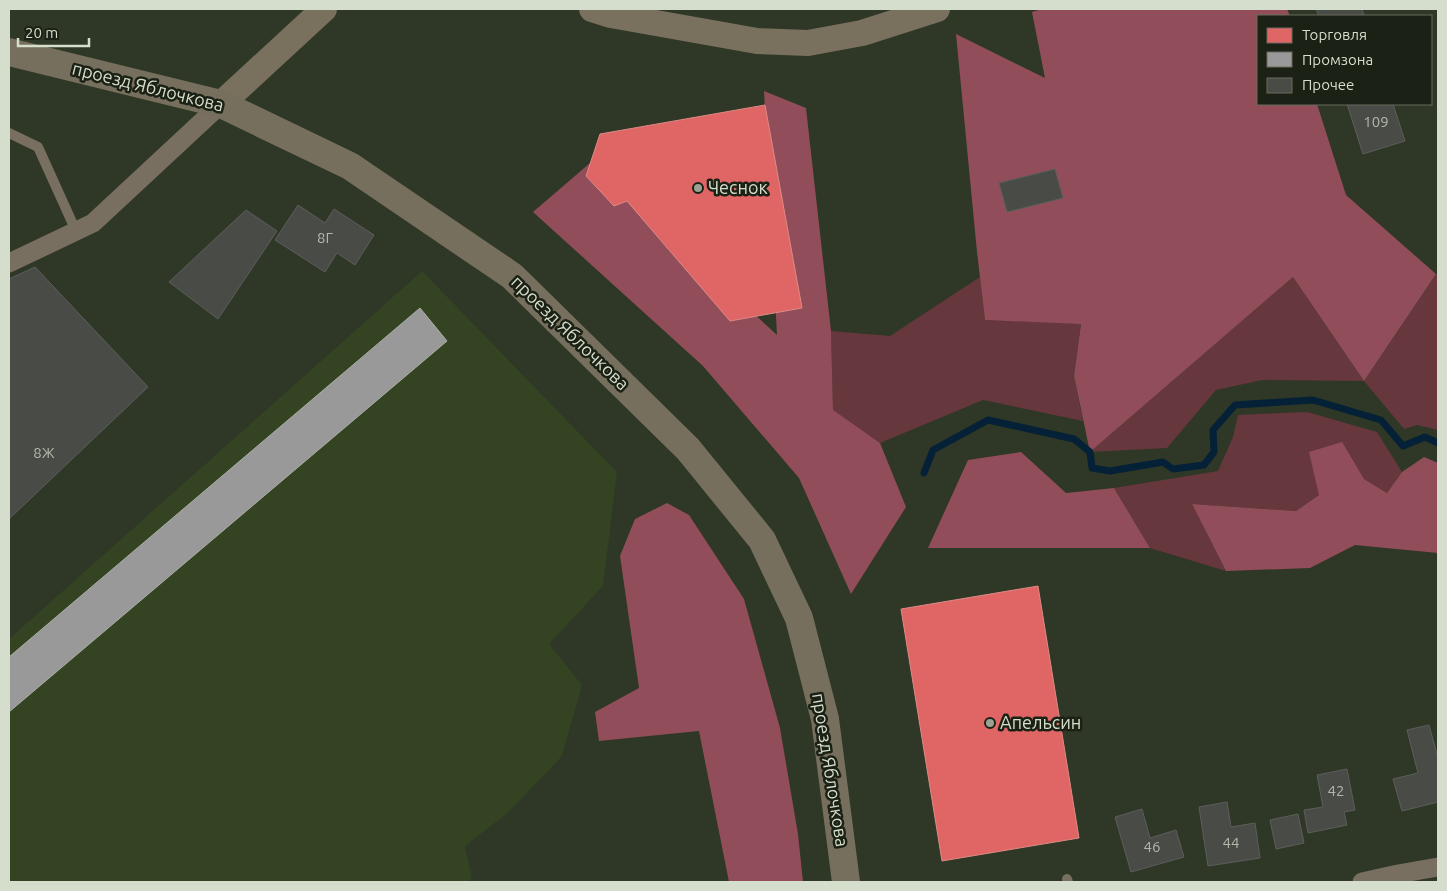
<svg xmlns="http://www.w3.org/2000/svg" width="1447" height="891" viewBox="0 0 1447 891" font-family="Ubuntu,sans-serif">
<rect width="100%" height="100%" fill="#2f3726"/>
<polygon fill="#344322" points="422,271 617,472 603,586 549,644 582,685 562,756 509,812 465,846 472,879 466,882 9,882 9,639"/>
<g fill="#67373e">
<polygon points="1436,274 1438,274 1438,430 1417,425 1404,429 1364,381 1262,380 1216,390 1167,448 1090,452 1293,277 1364,381"/>
<polygon points="980,277 985,320 1081,323 1074,376 1083,421 983,400 880,443 833,411 831,331 890,336"/>
<polygon points="1307,412 1377,432 1402,472 1387,493 1364,479 1319,495 1296,511 1192,504 1226,571 1150,548 1114,488 1218,471 1233,437 1238,415"/>
</g>
<g fill="#914e5a">
<polygon points="1042,9 1287,9 1290,16 1258,16 1258,104 1317,104 1346,195 1436,274 1364,381 1293,277 1090,452 1074,376 1081,324 985,320 977,252 956,34 1045,78 1032,12"/>
<polygon points="764,91 806,108 831,331 833,410 880,443 906,507 851,594 799,478 703,366 533,212 590,163 777,335"/>
<polygon points="1342,442 1364,479 1387,493 1402,472 1424,457 1438,463 1438,553 1355,545 1310,568 1226,571 1192,504 1296,511 1319,495 1309,452"/>
<polygon points="1021,452 1066,493 1114,488 1150,548 928,548 968,460"/>
<polygon points="667,503 689,515 744,599 780,728 798,834 803,882 729,882 699,731 599,741 595,712 639,688 620,556 635,519"/>
</g>
<g fill="#e06666" stroke="#dd8a85">
<polygon points="765,105 802,308 730,321 627,201 614,206 586,176 600,134"/>
<polygon points="1038,586 1079,838 942,861 901,609"/>
</g>
<polygon fill="#999" stroke="#abaea8" points="420,308 447,341 9,712 9,657"/>
<g fill="none" stroke-linecap="round" stroke-linejoin="round">
<polyline stroke="#042137" stroke-width="7" points="924,473 933,450 988,420 1074,439 1090,452 1092,468 1110,471 1163,462 1173,469 1204,465 1214,452 1213,430 1235,405 1313,400 1381,420 1403,446 1425,437 1438,443"/>
</g>
<g fill="#494b47" stroke="#5d5e5c">
<polygon points="1316,9 1362,9 1364,16 1319,16"/>
<polygon points="1347,104 1393,104 1405,141 1363,154"/>
<polygon points="1055,169 1063,198 1007,212 999,183"/>
<polygon points="298,205 325,223 334,209 374,235 355,265 337,253 325,272 275,240"/>
<polygon points="246,210 277,231 218,319 169,282"/>
<polygon points="35,267 148,387 9,519 9,279"/>
<polygon points="1429,725 1438,758 1438,802 1402,811 1393,779 1418,773 1407,730"/>
<polygon points="1347,769 1355,810 1344,812 1347,825 1308,833 1304,810 1323,807 1317,775"/>
<polygon points="1227,802 1231,827 1255,823 1260,858 1208,866 1199,807"/>
<polygon points="1142,809 1150,838 1176,830 1184,857 1131,872 1115,817"/>
<polygon points="1298,814 1304,843 1276,849 1270,820"/>
</g>
<g fill="none" stroke-linecap="round" stroke-linejoin="round">
<g stroke="#796f60" stroke-width="10">
<polyline points="9,133 38,147 76,231"/>
<polyline points="1067,879 1068,882"/>
</g>
<g stroke="#796f60" stroke-width="19">
<polyline points="9,263 93,223 221,104"/>
<polyline points="1362,882 1398,874 1438,867"/>
</g>
<g stroke="#7a705e" stroke-width="26">
<polyline points="592,9 611,15 757,41 808,43 862,33 937,9"/>
<polyline points="221,104 324,9"/>
</g>
<polyline stroke="#766f5d" stroke-width="28" points="9,52 221,104 350,166 512,276 688,449 762,540 799,618 825,719 846,882"/>
</g>
<g fill="#9ba492" stroke="#1c2115" stroke-width="2">
<circle cx="698" cy="188" r="5"/>
<circle cx="990" cy="723" r="5"/>
</g>
<g text-anchor="middle" stroke-width="5" stroke-linejoin="round" paint-order="stroke">
<g font-size="15" fill="#b2b9ab">
<text x="1376" y="127">109</text>
<text x="325" y="243">8Г</text>
<text x="44" y="458">8Ж</text>
<text x="1336" y="796">42</text>
<text x="1231" y="848">44</text>
<text x="1152" y="852">46</text>
</g>
<g font-size="18" fill="#d5decc" stroke="#1c2115">
<text transform="translate(148 87) rotate(14)" y="6">проезд Яблочкова</text>
<text transform="translate(570 333) rotate(44)" y="6">проезд Яблочкова</text>
<text transform="translate(830 770) rotate(81)" y="6">проезд Яблочкова</text>
</g>
<g font-size="18" fill="#d5decc" stroke="#1c2115" text-anchor="start">
<text x="708" y="194">Чеснок</text>
<text x="1000" y="729">Апельсин</text>
</g>
</g>
<rect width="1447" height="891" fill="none" stroke="#d5decc" stroke-width="20"/>
<rect x="1257" y="15" width="175" height="90" fill="#1c2115" stroke="#666d5e"/>
<rect x="1267" y="28" width="25" height="15" fill="#e06666" stroke="#666d5e"/>
<text x="1302" y="40" font-size="15" fill="#d5decc">Торговля</text>
<rect x="1267" y="52" width="25" height="15" fill="#999999" stroke="#666d5e"/>
<text x="1302" y="65" font-size="15" fill="#d5decc">Промзона</text>
<rect x="1267" y="78" width="25" height="15" fill="#494b47" stroke="#666d5e"/>
<text x="1302" y="90" font-size="15" fill="#d5decc">Прочее</text>
<path d="M18 38v8h71v-8" fill="none" stroke="#d5decc" stroke-width="2.5"/>
<text x="25" y="38" font-size="15" fill="#d5decc" stroke="#1c2115" stroke-width="4" paint-order="stroke">20 m</text>
</svg>
